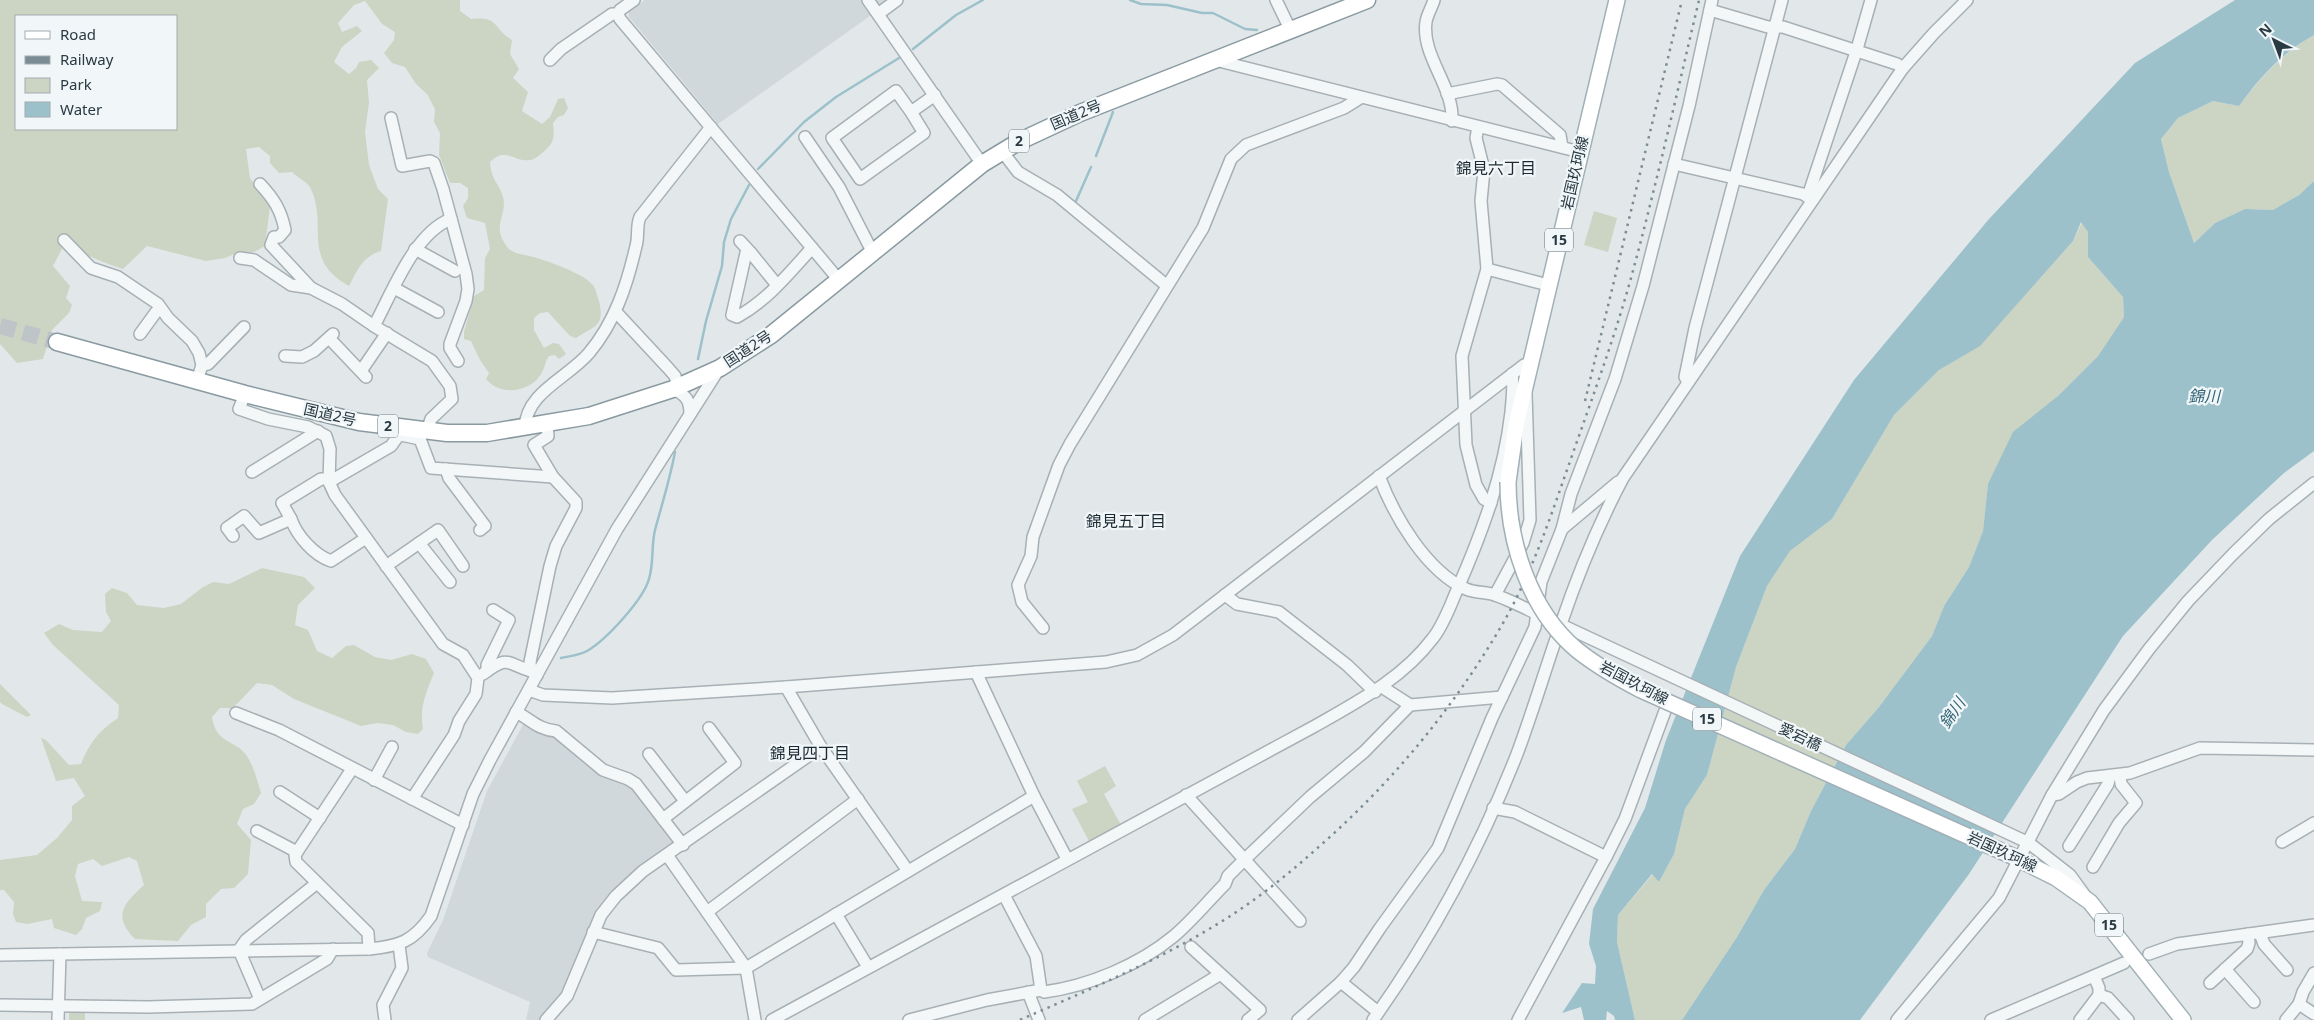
<svg xmlns="http://www.w3.org/2000/svg" width="2314" height="1020" viewBox="0 0 2314 1020" font-family="'Noto Sans','Noto Sans JP',sans-serif">
<rect width="100%" height="100%" fill="#e2e8ea"/>
<g fill="#d0d8dc">
<polygon points="645,0 888,0 869,13 870,16 718,124 629,17 629,11"/>
<polygon points="525,721 547,735 556,736 635,787 677,842 603,906 560,999 539,1020 526,1020 530,1002 428,957 427,953 443,920 487,791"/>
</g>
<g fill="#ccd4c3" fill-rule="evenodd">
<path d="M 0,0 L 460,0 L 460,11 L 471,19 C 500,16 492,28 512,40 L 510,54 L 519,69 L 513,78 L 528,92 L 522,111 L 542,124 L 550,117 L 558,99 L 564,98 L 568,108 L 564,115 L 558,117 L 553,123 C 555,138 554,144 541,154 C 538,156 535,159 531,160 C 514,163 506,146 490,162 C 491,180 499,183 503,197 C 508,216 490,226 508,248 C 513,254 526,255 533,257 C 548,261 582,273 592,284 C 596,288 597,296 599,301 C 605,327 595,325 576,338 L 570,336 L 548,312 L 540,313 L 534,318 L 534,330 L 544,348 L 553,343 L 559,344 L 566,354 L 559,359 L 555,355 L 549,356 C 545,361 545,368 541,374 C 530,393 499,396 486,379 L 489,373 L 480,360 L 471,341 L 464,339 L 464,332 L 474,296 L 484,290 L 485,258 L 490,249 L 485,223 L 467,218 L 463,206 L 468,198 L 468,188 L 460,183 L 450,183 L 439,155 L 440,133 L 434,122 L 435,109 L 427,94 L 416,84 L 405,67 L 392,63 L 384,53 L 394,40 L 395,32 L 382,24 L 365,1 L 354,5 L 338,23 L 342,32 L 357,26 L 362,31 L 342,47 L 334,62 L 349,74 L 356,68 L 359,62 L 371,60 L 379,68 L 367,80 L 369,103 L 365,132 L 369,165 L 378,189 L 388,199 L 381,251 C 362,257 358,269 349,286 C 300,259 329,225 310,187 C 307,182 297,177 292,172 L 279,173 L 270,163 L 270,156 L 259,147 L 246,149 L 250,178 L 270,207 L 265,246 L 254,252 L 237,253 L 225,258 L 206,261 L 147,246 L 123,269 C 102,263 85,253 64,245 L 53,266 L 70,286 L 66,298 L 72,305 L 69,313 L 52,330 L 43,359 L 17,363 L 0,344 ZM 16,16 L 176,16 L 176,129 L 16,129 Z"/>
<path d="M 2314,35 L 2314,181 L 2299,195 L 2273,210 L 2245,209 L 2215,223 L 2194,243 L 2169,172 L 2161,139 L 2178,118 L 2213,101 L 2239,106 C 2261,77 2283,53 2314,35 Z"/>
<polygon points="1594,211 1617,218 1608,252 1584,245"/>
<polygon points="2082,222 2088,232 2088,257 2123,297 2124,317 2098,356 2058,396 1988,484 1983,531 1969,567 1944,606 1932,636 1879,707 1846,745 1811,811 1795,849 1764,890 1737,937 1682,1020 1635,1020 1617,942 1618,915 1653,874 1659,882 1674,854 1685,809 1707,775 1736,667 1767,586 1790,551 1832,519 1894,415 1939,370 1980,345 2073,241"/>
<path d="M 262,568 L 304,577 L 315,588 L 298,605 L 295,625 L 308,630 L 317,651 L 332,658 L 346,646 L 354,645 L 375,657 L 391,660 L 412,654 L 426,659 L 434,673 C 426,692 419,709 423,729 L 418,734 L 406,732 L 393,725 L 377,723 L 361,726 L 294,699 L 272,685 L 257,683 L 233,708 L 220,708 L 212,717 C 216,745 237,740 247,756 C 254,767 257,780 261,793 L 254,804 L 243,809 L 237,824 L 251,840 L 248,874 L 234,888 L 221,889 L 206,904 L 206,917 L 191,925 L 178,941 L 135,939 C 111,915 125,903 144,885 L 137,861 L 129,857 L 102,866 L 93,859 L 78,864 L 75,876 L 82,901 L 102,902 L 100,911 L 86,918 L 82,929 L 76,935 L 54,928 L 52,919 L 27,924 L 16,922 L 13,914 L 14,902 L 4,890 L 0,890 L 0,860 L 37,855 L 57,838 L 72,820 L 72,806 L 85,796 L 74,778 L 56,781 L 41,738 L 46,740 L 69,765 L 81,764 C 90,742 99,731 118,718 L 119,705 L 53,645 L 44,633 L 59,624 L 73,630 L 102,632 L 111,621 L 106,612 L 105,594 L 112,588 L 127,593 L 137,605 L 164,608 L 181,604 L 203,587 L 213,582 L 229,584 Z"/>
<polygon points="0,684 31,715 27,717 2,704 0,702"/>
<polygon points="1105,766 1116,786 1104,794 1122,827 1090,843 1072,809 1088,802 1077,781"/>
<rect x="69" y="1010" width="16" height="10"/>
</g>
<path fill="#9cc1cb" d="M 2235,0 L 2314,0 L 2314,35 C 2282,53 2260,77 2239,106 L 2213,101 L 2178,118 L 2161,139 L 2169,172 L 2194,243 L 2215,223 L 2245,209 L 2273,210 L 2299,195 L 2314,181 L 2314,451 L 2284,473 L 2212,540 L 2123,636 L 1969,874 L 1860,1020 L 1682,1020 L 1737,937 L 1764,890 L 1795,849 L 1811,811 L 1846,745 L 1879,707 L 1932,636 L 1944,606 L 1969,567 L 1983,531 L 1988,484 L 2013,432 L 2058,396 L 2098,356 L 2124,317 L 2123,297 L 2088,257 L 2088,232 L 2081,222 L 2073,241 L 1980,346 L 1939,370 L 1894,415 L 1832,519 L 1790,551 L 1767,586 L 1736,667 L 1707,775 L 1685,809 L 1674,854 L 1659,882 L 1652,874 L 1618,915 L 1617,942 L 1635,1020 L 1615,1020 L 1614,1016 L 1607,1011 L 1606,1020 L 1584,1020 L 1581,1007 L 1562,1013 L 1582,983 L 1595,984 L 1596,966 L 1589,944 L 1593,909 L 1645,808 L 1666,740 L 1740,556 L 1854,380 L 1989,219 L 2135,63 Z"/>
<g fill="none" stroke-linecap="round" stroke-linejoin="round">
<g stroke="#9cc1cb" stroke-width="2.5">
<polyline points="1130,0 1141,4 1167,5 1202,13 1213,13 1245,29 1257,30"/>
<polyline points="913,49 956,15 983,0"/>
<polyline points="1096,156 1113,112"/>
<polyline points="758,169 804,122 836,97 899,58"/>
<polyline points="1076,201 1091,167"/>
<polyline points="698,359 706,321 722,266 724,242 731,219 749,185"/>
<path d="M 561,658 C 570,656 580,655 587,651 C 606,640 643,600 649,579 C 654,563 651,547 655,530 C 662,504 670,479 675,452"/>
</g>
<polyline stroke="#bdc5c9" stroke-width="16" stroke-dasharray="16 8" stroke-linecap="butt" points="0,326 57,342"/>
<defs>
<g id="minor">
<polyline points="868,0 982,164"/>
<polyline points="1276,0 1290,29"/>
<path d="M 1434,0 C 1432,7 1427,15 1426,22 C 1421,56 1454,86 1452,121"/>
<polyline points="1710,10 1768,27 1783,27 1897,64 1903,68"/>
<polyline points="618,14 620,19 839,280"/>
<polyline points="878,14 897,0"/>
<polyline points="550,60 561,49 612,14 618,14 620,10 634,0"/>
<polyline points="1215,60 1580,152"/>
<polyline points="1447,94 1497,84 1502,85 1560,135 1562,147"/>
<polyline points="911,112 896,91 832,138 860,179 924,133 911,112 935,95"/>
<polyline points="391,118 402,166 430,161 434,163 443,189 466,274 468,289 466,301 450,344 450,348 458,361"/>
<polyline points="1478,127 1476,138 1484,170 1481,201 1487,269 1462,356 1466,445 1476,485 1484,499 1491,503"/>
<polyline points="805,137 839,187 873,253"/>
<polyline points="1002,151 1018,172 1057,195 1166,285"/>
<polyline points="1674,164 1803,194 1812,200"/>
<path d="M 260,184 C 274,199 281,210 285,230 L 279,237 L 274,237 L 271,245 L 311,288"/>
<polyline points="1808,196 1857,49 1871,0"/>
<polyline points="64,240 91,268 118,277 158,304 168,318 192,341 199,353 202,365 197,381"/>
<polyline points="740,241 751,253"/>
<polyline points="415,249 455,271"/>
<polyline points="240,258 254,260 291,285 311,288 342,304 374,326"/>
<polyline points="1487,269 1548,285"/>
<path d="M 777,285 L 751,253 L 746,253 L 732,315 L 737,317 C 768,300 789,273 812,248"/>
<polyline points="394,288 438,312"/>
<polyline points="616,312 668,368 675,376 678,387"/>
<polyline points="140,334 156,312 161,309"/>
<polyline points="329,338 366,377"/>
<polyline points="285,356 302,357 314,351 333,334"/>
<polyline points="202,365 208,364 244,327"/>
<polyline points="361,371 387,333"/>
<polyline points="1688,382 1685,377 1695,328 1782,0"/>
<path d="M 673,389 C 686,395 690,400 690,414"/>
<polyline points="245,394 239,409 268,419 308,427 326,436 330,449 329,482"/>
<polyline points="404,428 391,446 329,482 335,495 443,644 463,655 478,678 476,694 459,721 454,735 412,799"/>
<path d="M 525,428 C 526,392 568,378 589,353 C 615,322 627,285 636,246 C 639,236 636,226 640,217 L 711,127"/>
<path d="M 427,431 L 431,419 L 452,399 L 450,386 L 432,361 L 374,326 C 392,293 414,233 451,219"/>
<polyline points="401,435 420,439 431,468 553,477"/>
<polyline points="446,469 449,478 485,526 480,530"/>
<polyline points="252,472 318,431"/>
<path d="M 1379,476 C 1394,516 1426,571 1466,589 C 1475,593 1486,592 1495,595 C 1510,600 1524,608 1538,614 L 2029,843 L 2070,875 L 2086,897"/>
<path d="M 291,519 C 297,536 314,555 331,561 L 366,538"/>
<polyline points="1562,529 1618,482"/>
<polyline points="233,536 227,528 244,516 259,533 291,519 282,503 321,479 329,479"/>
<polyline points="419,543 450,582"/>
<polyline points="386,566 438,530 463,566"/>
<polyline points="1225,595 1237,604 1279,612 1347,665 1375,692"/>
<polyline points="1495,595 1523,543 1530,520 1526,393"/>
<polyline points="1043,628 1022,602 1018,585 1031,556 1033,537 1059,465 1070,444 1203,228 1231,159 1246,145 1344,108 1360,98"/>
<polyline points="487,671 487,665 509,620 493,610"/>
<polyline points="976,672 1034,796 1067,859"/>
<path d="M 483,674 C 510,654 506,664 531,671"/>
<polyline points="537,675 531,671 530,662 550,566 556,546 576,508 576,502 553,477 534,445 548,436 547,424"/>
<polyline points="786,687 821,747 908,871"/>
<polyline points="1382,687 1410,705 1502,697"/>
<polyline points="529,690 543,695 612,698 786,687 1106,662 1137,655 1173,635 1524,365 1530,364"/>
<path d="M 516,712 C 530,719 539,730 556,731 L 603,770 L 628,779 L 636,784 L 683,845"/>
<polyline points="236,713 279,730 463,825"/>
<polyline points="649,754 685,801"/>
<polyline points="352,769 295,855 296,862 368,933 369,949"/>
<polyline points="374,780 392,747"/>
<polyline points="280,792 320,818"/>
<polyline points="1186,795 1300,921"/>
<polyline points="2052,795 2059,794 2077,782 2087,778 2130,773 2200,748 2314,750"/>
<polyline points="1493,808 1515,812 1606,857"/>
<polyline points="663,819 735,763 709,728"/>
<polyline points="257,831 297,852"/>
<polyline points="2282,842 2314,823"/>
<polyline points="2069,846 2108,784 2110,776"/>
<polyline points="667,855 746,968 755,1020"/>
<polyline points="2093,867 2119,823 2136,803 2121,784 2120,775"/>
<polyline points="1004,895 1036,956 1041,990"/>
<polyline points="707,912 858,799"/>
<polyline points="836,914 868,967"/>
<polyline points="593,932 658,948 676,970 746,968 1034,796"/>
<polyline points="2260,933 2264,944 2287,970"/>
<polyline points="1191,947 1260,1010 1248,1020"/>
<polyline points="2149,954 2177,944 2314,925"/>
<path d="M 0,955 L 369,949 C 399,946 413,942 431,916 L 473,794 L 490,760 L 617,529 L 719,369"/>
<polyline points="2225,969 2254,1002"/>
<polyline points="2314,973 2303,992 2299,1004 2314,1014"/>
<polyline points="1341,982 1378,1012"/>
<polyline points="2210,983 2247,949 2249,943 2248,934"/>
<polyline points="1028,992 1039,1020"/>
<polyline points="2099,995 2108,998 2128,1020"/>
<polyline points="260,999 239,950 246,940 317,883"/>
<polyline points="0,1005 148,1007 252,1004 327,959 333,949"/>
<polyline points="58,1020 60,954"/>
<polyline points="385,1020 383,1005 402,968 399,945"/>
<polyline points="546,1020 567,996 601,915 616,896 643,871 821,747"/>
<path d="M 772,1020 L 1315,726 C 1359,701 1403,678 1433,638 C 1444,624 1450,606 1457,590 C 1482,533 1504,474 1511,412 C 1512,400 1514,386 1512,374"/>
<path d="M 909,1020 L 987,1000 L 1041,990 L 1044,992 C 1089,986 1139,965 1174,936 C 1192,921 1208,901 1225,884 L 1228,876 L 1244,860 L 1310,797 L 1364,752 L 1410,705"/>
<polyline points="1145,1020 1219,975"/>
<polyline points="1298,1020 1341,982 1354,967 1380,928 1438,848 1492,718 1535,627 1541,582 1562,529 1571,494 1615,379 1643,286 1689,106 1712,0"/>
<path d="M 1373,1020 C 1432,937 1480,848 1517,754 C 1533,711 1546,667 1561,624 C 1578,574 1598,525 1623,478 L 1903,68 L 1934,33 L 1967,0"/>
<polyline points="1518,1020 1606,857 1625,819 1665,711"/>
<polyline points="1897,1020 1999,898 2052,795 2104,710 2149,649 2188,601 2233,554 2269,519 2314,483"/>
<polyline points="1991,1020 2124,963"/>
<polyline points="2080,1020 2099,995 2099,988 2094,976"/>
<polyline points="2286,1020 2299,1004"/>
</g>
<g id="major">
<polyline points="1508,482 1516,425 1617,0"/>
<polyline points="2012,856 2056,878 2090,902 2183,1020"/>
</g>
<polyline id="highway" points="57,342 245,394 359,422 447,433 487,433 589,416 673,389 720,368 771,335 982,164 1020,141 1080,113 1367,0"/>
</defs>
<use href="#minor" stroke="#a7b0b5" stroke-width="14"/>
<use href="#major" stroke="#a1b0b6" stroke-width="18"/>
<use href="#highway" stroke="#899aa1" stroke-width="19"/>
<use href="#minor" stroke="#f4f7f8" stroke-width="11"/>
<use href="#major" stroke="#fff" stroke-width="15"/>
<use href="#highway" stroke="#fff" stroke-width="16"/>
<g stroke="#7b8c94" stroke-width="2.5" stroke-dasharray="2.5 5" stroke-linecap="butt">
<polyline points="1585,401 1682,0"/>
<path d="M 1020,1020 C 1090,989 1160,960 1224,920 C 1259,898 1291,872 1322,844 C 1392,782 1451,711 1499,630 C 1533,573 1552,512 1574,450 C 1594,393 1615,336 1631,278 C 1656,186 1677,93 1699,0"/>
</g>
<defs>
<path id="major-bridge" d="M 1508,482 C 1508,541 1529,610 1577,650 C 1597,666 1618,678 1641,690 L 2012,856"/>
</defs>
<use href="#major-bridge" stroke="#a1b0b6" stroke-width="18" stroke-linecap="butt"/>
<use href="#major-bridge" stroke="#fff" stroke-width="15"/>
</g>
<g text-anchor="middle" stroke-width="4.5" stroke-linejoin="round" paint-order="stroke">
<g fill="#f1f6f8" stroke="#657279" stroke-width="1">
<rect x="1009" y="129.5" width="20" height="23" rx="4"/>
<rect x="1545" y="228.5" width="28" height="23" rx="4"/>
<rect x="378" y="414.5" width="20" height="23" rx="4"/>
<rect x="1693" y="707.5" width="28" height="23" rx="4"/>
<rect x="2095" y="913.5" width="28" height="23" rx="4"/>
</g>
<g font-size="14" font-weight="bold" fill="#293a43">
<text x="1019" y="146">2</text>
<text x="1559" y="245">15</text>
<text x="388" y="431">2</text>
<text x="1707" y="724">15</text>
<text x="2109" y="930">15</text>
</g>
<g font-size="15" fill="#293a43" stroke="#f1f6f8">
<text transform="translate(1076 115) rotate(-23)" y="5">国道2号</text>
<text transform="translate(1575 173) rotate(-77)" y="5">岩国玖珂線</text>
<text transform="translate(748 349) rotate(-33)" y="5">国道2号</text>
<text transform="translate(330 415) rotate(13)" y="5">国道2号</text>
<text transform="translate(1634 683) rotate(28)" y="5">岩国玖珂線</text>
<text transform="translate(1800 737) rotate(25)" y="5">愛宕橋</text>
<text transform="translate(2002 852) rotate(25)" y="5">岩国玖珂線</text>
</g>
<g font-size="16" fill="#1c2b33" stroke="#f1f6f8">
<text x="1496" y="174">錦見六丁目</text>
<text x="1126" y="527">錦見五丁目</text>
<text x="810" y="759">錦見四丁目</text>
</g>
<g font-size="16" font-style="italic" fill="#367" stroke="#f1f6f8">
<text x="2204" y="402">錦川</text>
<text transform="translate(1952 713) rotate(-56)" y="6">錦川</text>
</g>
</g>
<rect x="15" y="15" width="162" height="115" fill="#f1f6f8" stroke="#a1abb0"/>
<rect x="25" y="31" width="25" height="8" fill="#ffffff" stroke="#a1abb0"/>
<text x="60" y="40" font-size="15" fill="#293a43">Road</text>
<rect x="25" y="56" width="25" height="8" fill="#7b8c94" stroke="#a1abb0"/>
<text x="60" y="65" font-size="15" fill="#293a43">Railway</text>
<rect x="25" y="78" width="25" height="15" fill="#ccd4c3" stroke="#a1abb0"/>
<text x="60" y="90" font-size="15" fill="#293a43">Park</text>
<rect x="25" y="102" width="25" height="15" fill="#9cc1cb" stroke="#a1abb0"/>
<text x="60" y="115" font-size="15" fill="#293a43">Water</text>
<g transform="translate(2274 40) rotate(318)" stroke="#f1f6f8" stroke-width="4" paint-order="stroke">
<path d="M0-4L9 19L0 12L-9 19Z" fill="#293a43"/>
<text y="-8" font-size="14" font-weight="bold" text-anchor="middle" fill="#293a43">N</text>
</g>
</svg>
